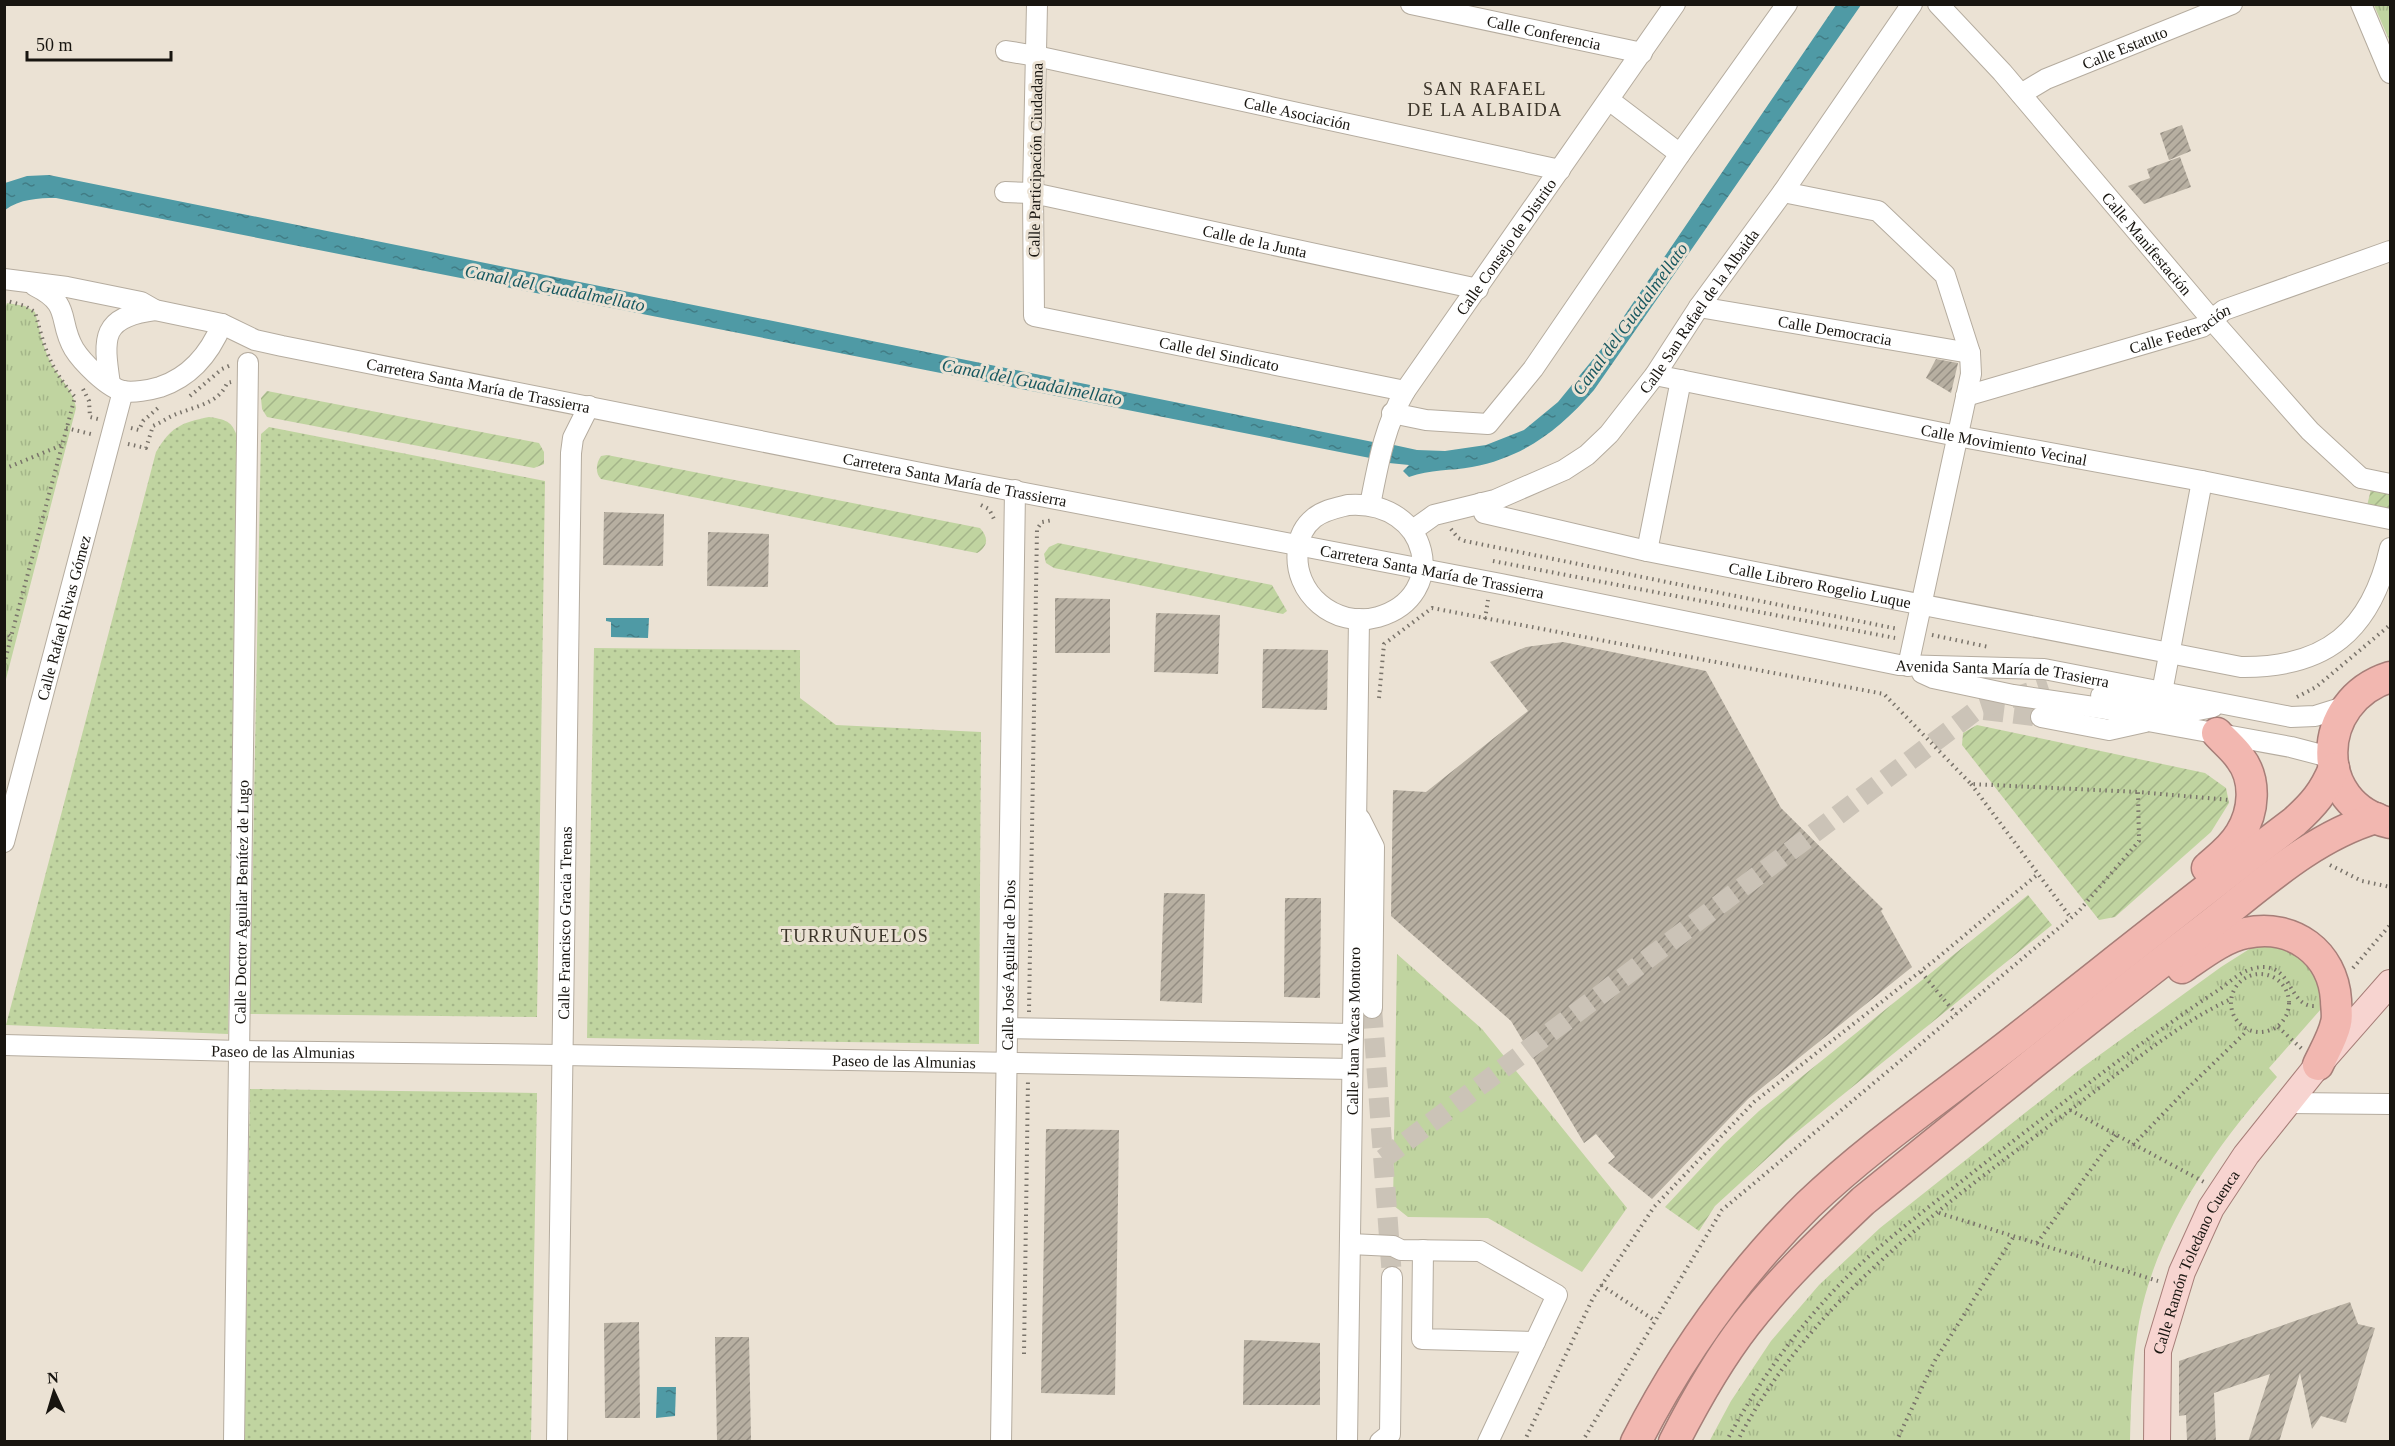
<svg xmlns="http://www.w3.org/2000/svg" width="2395" height="1446" viewBox="0 0 2395 1446" font-family="'Times New Roman',serif">
<defs>
<pattern id="grass-dots" width="8" height="8" patternUnits="userSpaceOnUse" patternTransform="scale(1.5)"><rect width="8" height="8" fill="#c0d4a0"/><path d="M2 2h.1M6 6h.1" fill="none" stroke="#a4b589" stroke-width="1.8" stroke-linecap="round"/></pattern>
<pattern id="park-tufts" width="24" height="20" patternUnits="userSpaceOnUse" patternTransform="scale(1.5)"><rect width="24" height="20" fill="#c0d4a0"/><path d="M3 7l-1-3M5 7V3M7 7l1-3M15 17l-1-3M17 17v-4M19 17l1-3" fill="none" stroke="#a4b589"/></pattern>
<pattern id="garden-furrows" width="10" height="10" patternUnits="userSpaceOnUse" patternTransform="scale(1.5)"><rect width="10" height="10" fill="#c0d4a0"/><path d="M-1 1l2-2M0 10L10 0M9 11l2-2" fill="none" stroke="#a4b589"/></pattern>
<pattern id="water-ripples" width="26" height="14" patternUnits="userSpaceOnUse" patternTransform="scale(1.5)"><rect width="26" height="14" fill="#4f9aa5"/><path d="M2 4q2-2 4 0t4 0M15 11q2-2 4 0t4 0" fill="none" stroke="#417c85"/></pattern>
<pattern id="building-hatch" width="6" height="6" patternUnits="userSpaceOnUse" patternTransform="scale(1.5)"><rect width="6" height="6" fill="#b7afa1"/><path d="M-1 1l2-2M0 6l6-6M5 7l2-2" fill="none" stroke="#948d82"/></pattern>
</defs>
<rect width="100%" height="100%" fill="#ebe2d4"/>
<g fill="url(#grass-dots)">
<path d="M 209,417 C 229,420 232,422 239,441 L 228,1034 L 6,1025 L 156,452 C 171,427 180,423 209,417 Z"/>
<polygon points="269,427 545,481 537,1017 250,1014 261,434"/>
<polygon points="594,648 800,650 800,698 836,725 981,732 979,1044 587,1038"/>
<polygon points="250,1089 537,1093 531,1441 244,1441"/>
</g>
<g fill="url(#park-tufts)">
<polygon points="2374,5 2390,5 2390,42"/>
<path d="M 7,303 L 25,306 L 35,312 C 39,327 42,344 49,359 C 57,377 74,390 76,408 L 5,683 L 4,313 Z"/>
<path d="M 2265,943 C 2303,955 2321,964 2321,1009 L 2269,1068 L 2277,1077 C 2216,1146 2156,1230 2139,1322 C 2132,1362 2131,1402 2130,1441 L 1709,1442 L 1731,1401 L 1771,1341 L 1819,1285 L 1880,1228 L 2083,1067 L 2221,967 L 2251,948 Z"/>
<polygon points="1397,954 1482,1029 1627,1208 1582,1272 1488,1218 1408,1217 1393,1205"/>
</g>
<g fill="url(#garden-furrows)">
<polygon points="267,391 539,443 544,452 544,464 534,468 267,417 262,409 261,398"/>
<path d="M 607,455 L 980,528 C 989,538 988,546 977,553 L 601,479 C 595,473 596,463 601,456 Z"/>
<polygon points="2372,485 2390,488 2390,510 2367,506"/>
<polygon points="1058,543 1272,585 1287,611 1283,614 1054,568 1046,563 1044,554 1049,547"/>
<polygon points="1977,725 2205,773 2226,788 2229,803 2211,832 2115,917 2099,920 1962,745 1963,733"/>
<polygon points="2028,895 2052,925 1787,1140 1715,1206 1699,1231 1665,1207 1724,1144 1759,1111"/>
</g>
<g fill="url(#water-ripples)">
<path d="M 1836,5 L 1861,5 L 1594,390 C 1560,429 1525,457 1472,467 C 1451,471 1430,469 1409,477 L 1403,471 L 1409,465 L 1389,463 L 1394,445 L 1417,450 L 1445,451 L 1486,445 L 1524,430 L 1558,402 L 1603,347 Z"/>
<path d="M 49,175 L 1373,442 L 1370,458 L 56,198 C 38,198 20,199 5,210 L 5,183 L 27,176 Z"/>
<polygon points="606,618 649,618 648,638 611,637 611,622 606,621"/>
<polygon points="657,1387 676,1387 675,1416 656,1418"/>
</g>
<g fill="url(#building-hatch)">
<polygon points="2182,125 2191,151 2169,160 2160,133"/>
<polygon points="2180,157 2191,187 2144,204 2128,186 2150,178 2147,169"/>
<polygon points="1936,359 1958,363 1951,393 1926,378"/>
<polygon points="604,512 664,514 663,566 603,565"/>
<polygon points="708,532 769,534 768,587 707,586"/>
<polygon points="1055,598 1110,599 1110,653 1055,653"/>
<polygon points="1156,613 1220,615 1218,674 1154,672"/>
<polygon points="1563,642 1706,671 1781,808 1883,909 1881,911 1912,967 1748,1099 1652,1199 1608,1163 1615,1157 1596,1134 1584,1143 1511,1021 1391,916 1393,790 1426,792 1528,711 1490,662 1526,647"/>
<polygon points="1263,649 1328,650 1327,710 1262,708"/>
<polygon points="1164,893 1205,894 1202,1003 1160,1001"/>
<polygon points="1285,898 1321,898 1320,998 1284,997"/>
<polygon points="1046,1129 1119,1130 1115,1395 1041,1393"/>
<polygon points="2350,1302 2358,1324 2375,1328 2346,1423 2321,1416 2312,1429 2300,1373 2279,1442 2248,1442 2270,1374 2214,1393 2216,1442 2187,1442 2186,1415 2179,1416 2179,1361"/>
<polygon points="639,1322 640,1418 605,1418 604,1323"/>
<polygon points="715,1337 749,1337 751,1441 717,1441"/>
<polygon points="1244,1340 1320,1343 1320,1405 1243,1405"/>
</g>
<g fill="none" stroke-linecap="round" stroke-linejoin="round">
<g stroke="#cbc3b7" stroke-width="20" stroke-dasharray="20 10" stroke-linecap="butt">
<polyline points="1984,710 2041,717"/>
<polyline points="1372,1008 1392,1277"/>
<polyline points="1383,1159 1978,709 2048,686"/>
</g>
<defs>
<g id="minor">
<path id="s1" d="M 1037,4 L 1033,193 L 1034,316 L 1405,391"/>
<path id="s2" d="M 1411,4 L 1642,53"/>
<path id="s3" d="M 1938,4 L 2002,72 L 2212,320 L 2310,431 L 2361,478"/>
<polyline points="2361,4 2390,73"/>
<path id="s4" d="M 1006,51 L 1036,56 L 1560,170"/>
<path id="s5" d="M 2021,94 L 2046,79 L 2232,4"/>
<polyline points="1609,100 1680,154"/>
<path id="s6" d="M 1005,192 L 1033,193 L 1478,289"/>
<polyline points="1783,192 1878,211 1945,275 1970,353 1971,374 1908,666"/>
<path id="s7" d="M 4,279 L 67,287 L 141,302 L 155,310 L 222,324 L 255,340 L 282,346 L 946,478 L 1501,584 L 1899,665 L 2044,669 L 2291,717 L 2315,716 L 2347,706"/>
<path d="M 35,286 C 73,305 57,320 74,349 C 82,362 108,388 123,391 C 133,393 150,390 160,387 C 190,377 210,353 222,324"/>
<path id="s8" d="M 1699,307 L 1970,353"/>
<path id="s9" d="M 1655,375 L 1957,436 L 2202,481 L 2390,519"/>
<path d="M 110,384 C 103,337 101,317 155,310"/>
<path id="s10" d="M 1966,396 L 2202,327 L 2224,310 L 2390,251"/>
<polyline points="1392,413 1426,420 1488,424 1533,369 1680,154 1787,4"/>
<polyline points="2361,478 2390,484"/>
<path id="s11" d="M 1481,503 L 1484,513 L 1647,551 L 2241,667 C 2326,668 2371,631 2390,548"/>
<path d="M 1348,505 C 1430,499 1451,596 1378,617 C 1335,629 1292,593 1298,549 C 1299,537 1304,526 1314,518 C 1324,510 1336,508 1348,505 Z"/>
<path id="s12" d="M 1370,505 C 1378,465 1384,427 1405,391 L 1675,4"/>
<path id="s13" d="M 1413,530 L 1434,515 L 1495,500 L 1564,470 L 1587,455 L 1609,434 L 1655,375 L 1699,307 L 1783,192 L 1912,4"/>
<polyline points="1647,551 1681,380"/>
<polyline points="1922,673 1933,678 2013,695 2107,709 2148,721 2291,747 2333,758"/>
<polyline points="2162,692 2202,481"/>
<polyline points="2101,696 2188,712 2213,707"/>
<polyline points="2041,717 2109,730 2145,722"/>
<polyline points="1360,819 1374,847 1372,1008"/>
<path id="s14" d="M 4,842 L 123,391"/>
<polyline points="1008,1028 1353,1034"/>
<path id="s15" d="M 4,1045 L 240,1051 L 561,1055"/>
<path id="s16" d="M 562,1055 L 1352,1069"/>
<polyline points="2289,1103 2390,1104"/>
<polyline points="1350,1244 1393,1246 1401,1250 1480,1251 1557,1295 1488,1442"/>
<polyline points="1423,1250 1422,1339 1535,1342"/>
<path id="s17" d="M 234,1442 L 248,363"/>
<path id="s18" d="M 557,1442 L 571,453 L 573,438 L 589,406"/>
<path id="s19" d="M 1001,1442 L 1015,490"/>
<path id="s20" d="M 1347,1442 L 1359,619"/>
<polyline points="1380,1442 1390,1434 1392,1277"/>
</g>
<g id="major">
<path id="s21" d="M 2157,1442 L 2158,1351 L 2182,1272 L 2211,1208 L 2246,1155 L 2318,1065 L 2390,983"/>
</g>
<g id="highway">
<path d="M 2390,823 C 2312,805 2314,701 2390,677"/>
<path d="M 2207,868 C 2218,858 2232,848 2240,834 C 2254,812 2257,780 2240,758 C 2234,749 2225,742 2217,733"/>
<path d="M 2182,968 C 2201,955 2224,937 2246,933 C 2293,923 2333,953 2336,1000 C 2336,1007 2338,1016 2336,1023 C 2333,1037 2324,1052 2318,1065"/>
<path d="M 1636,1442 C 1681,1354 1738,1274 1808,1205 C 1872,1144 1946,1094 2016,1039 C 2108,967 2200,893 2294,822 C 2314,804 2324,792 2334,768"/>
<path d="M 1674,1442 C 1695,1401 1718,1360 1746,1324 C 1781,1279 1822,1240 1863,1201 C 1975,1110 2087,1019 2202,931 C 2256,890 2309,838 2376,818"/>
</g>
</defs>
<use href="#minor" stroke="#b5ac9f" stroke-width="22"/>
<use href="#major" stroke="#a67e78" stroke-width="28"/>
<use href="#highway" stroke="#a67e78" stroke-width="33"/>
<g stroke="#79736a" stroke-width="4" stroke-dasharray="1.5 4.5" stroke-linecap="butt">
<path d="M 4,300 L 25,306 L 35,312 C 45,349 49,367 75,397 L 11,637"/>
<polyline points="83,389 89,401 90,417 98,419"/>
<polyline points="190,396 222,369 231,365"/>
<polyline points="66,428 95,435"/>
<polyline points="131,428 139,430 143,421 158,408"/>
<path d="M 128,444 L 146,448 L 153,426 C 162,422 170,416 179,413 C 197,406 219,403 227,383 L 231,382"/>
<polyline points="4,469 62,445"/>
<polyline points="981,505 989,509 995,521"/>
<polyline points="1451,529 1458,538 1465,541 1898,629"/>
<polyline points="1493,561 1895,638"/>
<polyline points="1485,619 1488,600"/>
<polyline points="4,631 11,637 4,665"/>
<polyline points="1932,635 1989,647"/>
<polyline points="2297,697 2316,687 2390,625"/>
<polyline points="1379,698 1384,644 1432,608 1884,694 1971,784 2138,792"/>
<polyline points="1971,784 2071,918"/>
<polyline points="2330,865 2362,881 2390,887"/>
<polyline points="2353,968 2390,925"/>
<polyline points="1921,972 1956,1014"/>
<circle cx="2260" cy="1003" r="29"/>
<polyline points="1029,1012 1037,529 1042,522 1053,520"/>
<polyline points="2278,1027 2302,1049"/>
<polyline points="2070,1110 2204,1182"/>
<polyline points="2133,1145 2187,1089 2248,1030"/>
<polyline points="1939,1213 2158,1281"/>
<polyline points="2037,1243 2116,1135"/>
<polyline points="1601,1285 1654,1320"/>
<polyline points="1024,1354 1028,1079"/>
<polyline points="1524,1442 1593,1298 1654,1207 1754,1102 1935,960 2038,874"/>
<polyline points="1582,1442 1722,1210 2078,912 2139,841 2138,792 2230,800"/>
<path d="M 1726,1442 C 1757,1384 1795,1331 1840,1284 C 1880,1243 1928,1208 1972,1173 C 2027,1130 2082,1088 2138,1046 C 2165,1027 2192,1007 2220,989 C 2231,981 2241,971 2255,968 C 2293,960 2287,1006 2314,1006"/>
<path d="M 1737,1442 C 1811,1298 1947,1203 2073,1108 C 2123,1070 2175,1025 2231,999"/>
<polyline points="1896,1442 1934,1362 2014,1236"/>
</g>
<use href="#minor" stroke="#fff" stroke-width="20"/>
<use href="#major" stroke="#f7d4d0" stroke-width="26"/>
<use href="#highway" stroke="#f2b7b0" stroke-width="30"/>
</g>
<g text-anchor="middle" stroke-width="6" stroke-linejoin="round" paint-order="stroke">
<g font-size="16" fill="#181510" stroke="#ebe2d4">
<text dy="6" stroke="none"><textPath href="#s2" startOffset="136">Calle Conferencia</textPath></text>
<text dy="6" stroke="none"><textPath href="#s5" startOffset="114">Calle Estatuto</textPath></text>
<text dy="6" stroke="none"><textPath href="#s4" startOffset="298">Calle Asociación</textPath></text>
<text transform="translate(1035 160) rotate(-89)" y="6">Calle Participación Ciudadana</text>
<text dy="6" stroke="none"><textPath href="#s6" startOffset="255">Calle de la Junta</textPath></text>
<text dy="6" stroke="none"><textPath href="#s3" startOffset="318">Calle Manifestación</textPath></text>
<text dy="6" stroke="none"><textPath href="#s12" startOffset="296">Calle Consejo de Distrito</textPath></text>
<text dy="6" stroke="none"><textPath href="#s13" startOffset="374">Calle San Rafael de la Albaida</textPath></text>
<text dy="6" stroke="none"><textPath href="#s10" startOffset="225">Calle Federación</textPath></text>
<text dy="6" stroke="none"><textPath href="#s8" startOffset="138">Calle Democracia</textPath></text>
<text dy="6" stroke="none"><textPath href="#s1" startOffset="501">Calle del Sindicato</textPath></text>
<text dy="6" stroke="none"><textPath href="#s7" startOffset="488">Carretera Santa María de Trassierra</textPath></text>
<text dy="6" stroke="none"><textPath href="#s9" startOffset="356">Calle Movimiento Vecinal</textPath></text>
<text dy="6" stroke="none"><textPath href="#s7" startOffset="974">Carretera Santa María de Trassierra</textPath></text>
<text dy="6" stroke="none"><textPath href="#s7" startOffset="1460">Carretera Santa María de Trassierra</textPath></text>
<text dy="6" stroke="none"><textPath href="#s11" startOffset="354">Calle Librero Rogelio Luque</textPath></text>
<text dy="6" stroke="none"><textPath href="#s14" startOffset="232">Calle Rafael Rivas Gómez</textPath></text>
<text dy="6" stroke="none"><textPath href="#s7" startOffset="2040">Avenida Santa María de Trasierra</textPath></text>
<text dy="6" stroke="none"><textPath href="#s17" startOffset="540">Calle Doctor Aguilar Benítez de Lugo</textPath></text>
<text dy="6" stroke="none"><textPath href="#s18" startOffset="519">Calle Francisco Gracia Trenas</textPath></text>
<text dy="6" stroke="none"><textPath href="#s19" startOffset="477">Calle José Aguilar de Dios</textPath></text>
<text dy="6" stroke="none"><textPath href="#s20" startOffset="411">Calle Juan Vacas Montoro</textPath></text>
<text dy="6" stroke="none"><textPath href="#s15" startOffset="279">Paseo de las Almunias</textPath></text>
<text dy="6" stroke="none"><textPath href="#s16" startOffset="342">Paseo de las Almunias</textPath></text>
<text dy="6" stroke="none"><textPath href="#s21" startOffset="188">Calle Ramón Toledano Cuenca</textPath></text>
</g>
<g font-size="18" letter-spacing="1.5" fill="#3c352a" stroke="#ebe2d4">
<text x="1485" y="95">SAN RAFAEL<tspan x="1485" dy="21">DE LA ALBAIDA</tspan></text>
<text x="855" y="942">TURRUÑUELOS</text>
</g>
<g font-size="18" font-style="italic" fill="#185860" stroke="#ebe2d4">
<text transform="translate(555 288) rotate(11)" y="6">Canal del Guadalmellato</text>
<text transform="translate(1630 319) rotate(-54)" y="6">Canal del Guadalmellato</text>
<text transform="translate(1032 382) rotate(11)" y="6">Canal del Guadalmellato</text>
</g>
</g>
<rect width="2395" height="1446" fill="none" stroke="#181510" stroke-width="12"/>
<g transform="translate(54 1392) rotate(356)" stroke="#ebe2d4" stroke-width="4.5" paint-order="stroke">
<path d="M0-4.5L10 22L0 15L-10 22Z" fill="#181510"/>
<text y="-9" font-size="16" font-weight="bold" text-anchor="middle" fill="#181510">N</text>
</g>
<path d="M27 51v9h144v-9" fill="none" stroke="#181510" stroke-width="3"/>
<text x="36" y="51" font-size="18" fill="#181510" stroke="#ebe2d4" stroke-width="4.5" paint-order="stroke">50 m</text>
</svg>
